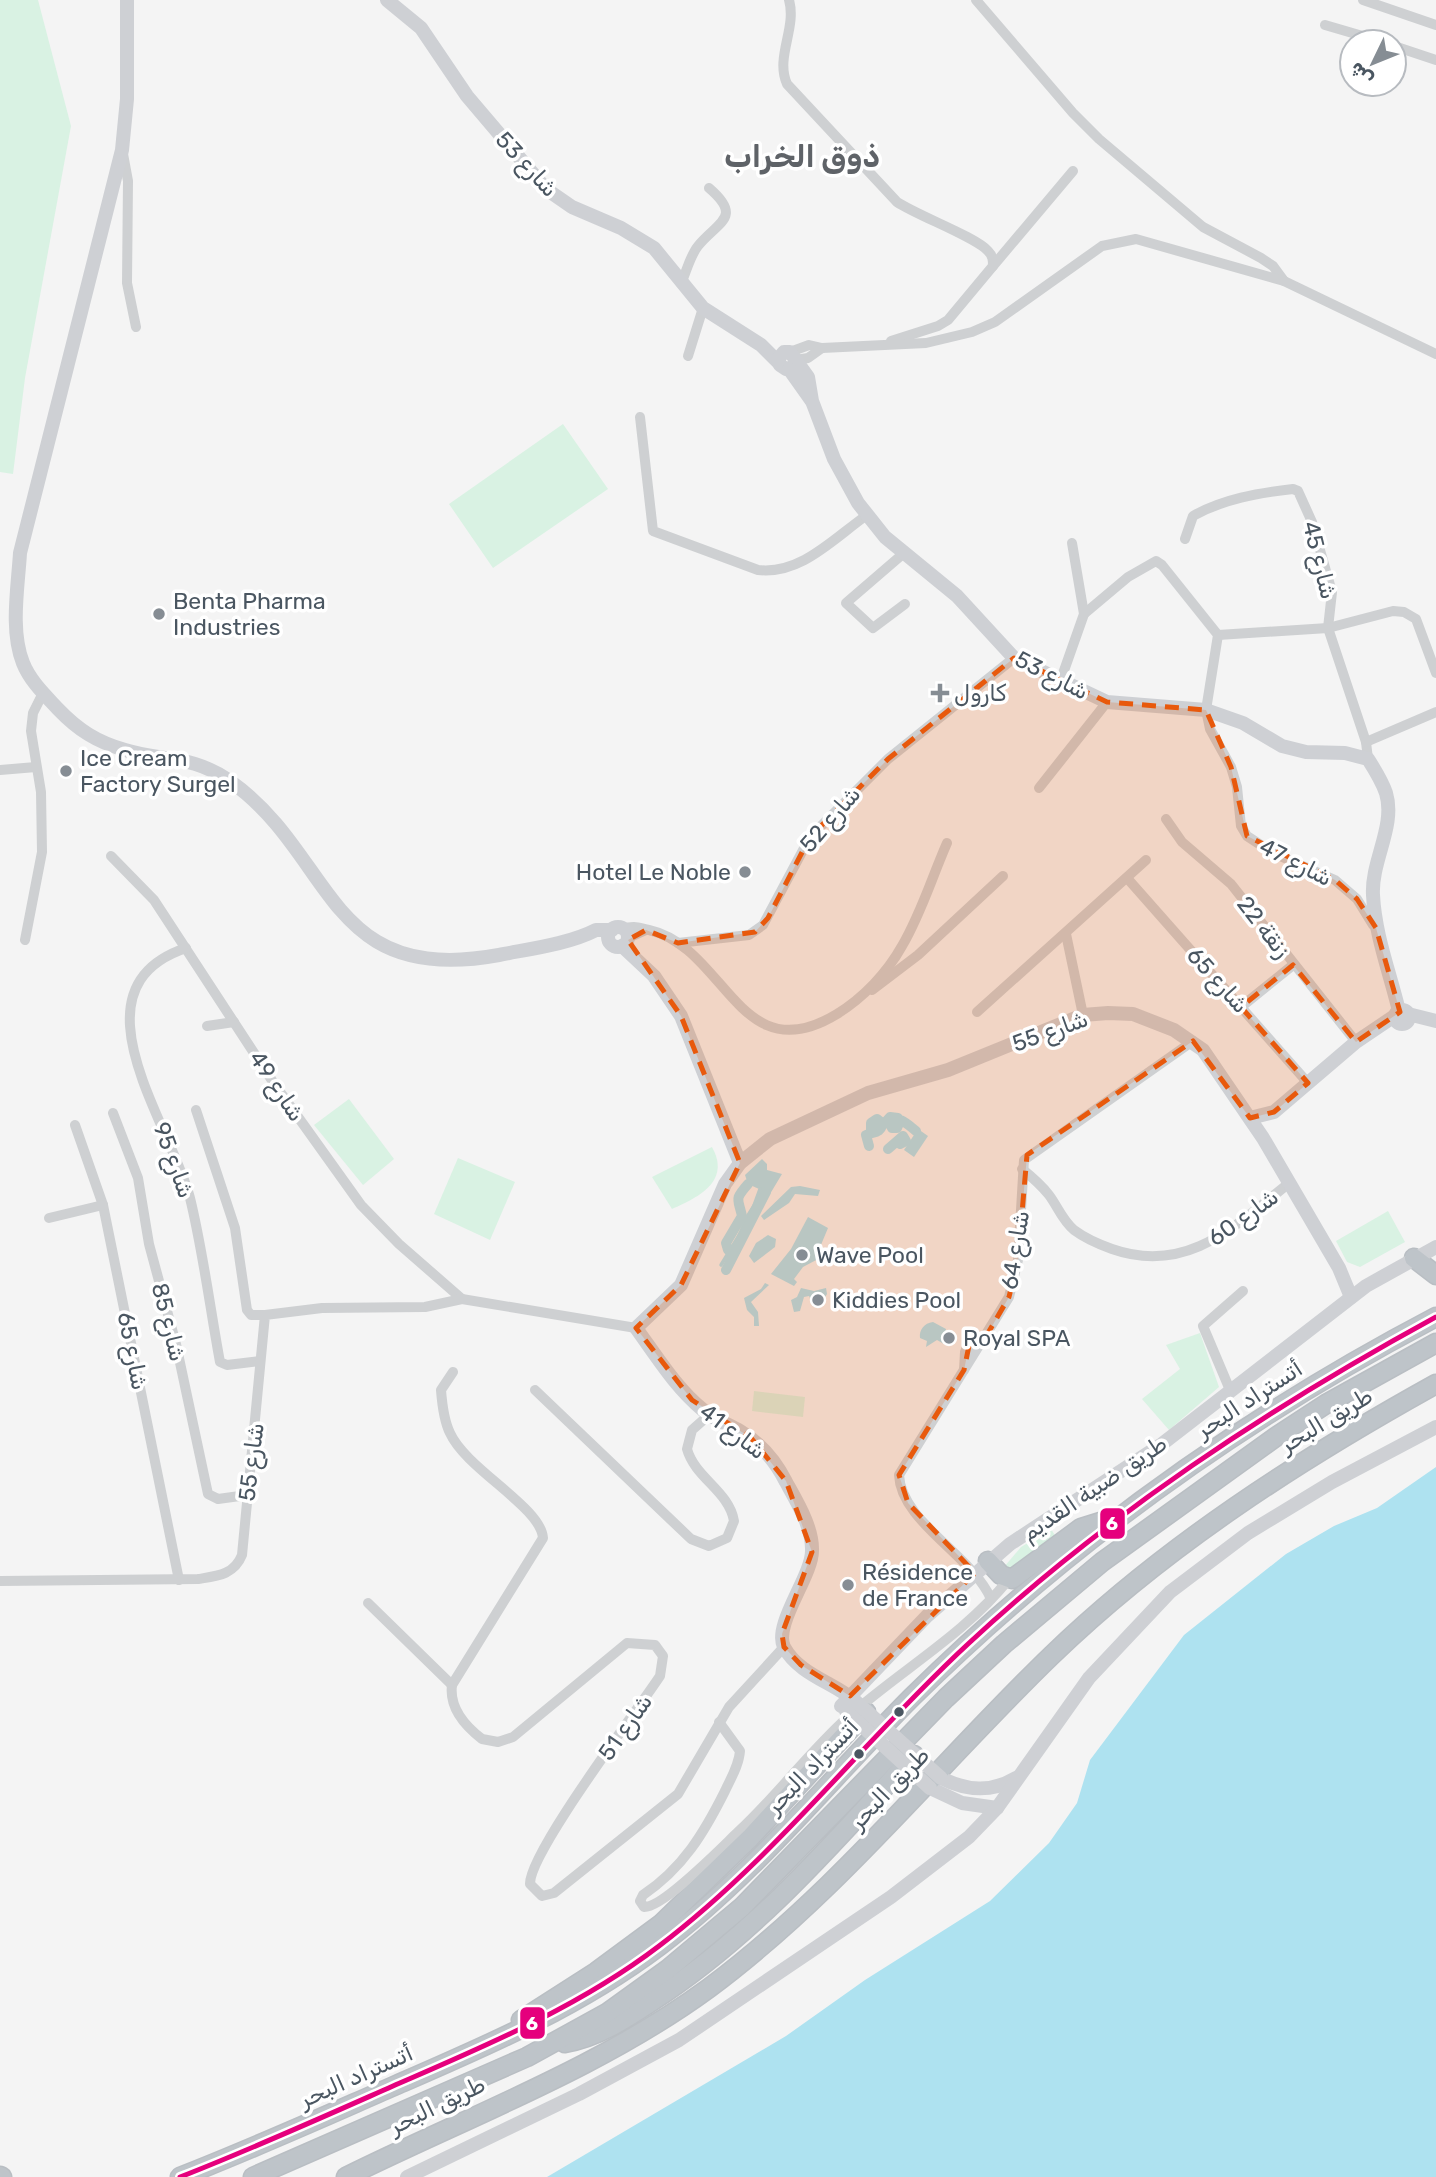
<svg xmlns="http://www.w3.org/2000/svg" width="1436" height="2177" viewBox="0 0 1436 2177" font-family="Rubik,Vazirmatn,sans-serif">
<rect width="100%" height="100%" fill="#f4f4f4"/>
<g fill="#d9f2e3">
<polygon points="0,0 38,0 71,126 25,378 13,474 0,472"/>
<polygon points="563,424 608,489 493,568 449,504"/>
<polygon points="349,1099 394,1159 363,1185 314,1125"/>
<path d="M 712,1147 C 731,1181 699,1197 672,1209 L 652,1177 Z"/>
<polygon points="458,1158 515,1182 490,1240 434,1214"/>
<polygon points="1388,1211 1405,1242 1360,1267 1347,1262 1336,1241"/>
<polygon points="1200,1333 1219,1387 1169,1430 1142,1399 1180,1369 1166,1345"/>
<polygon points="754,1391 805,1397 803,1417 752,1411"/>
<polygon points="1051,1529 1056,1537 1016,1566 1009,1569 1004,1567 1021,1547"/>
</g>
<g fill="#aee2f0">
<polygon points="918,1129 928,1136 914,1157 904,1150"/>
<polygon points="762,1159 767,1164 767,1170 782,1174 770,1194 748,1184 745,1175"/>
<polygon points="800,1186 820,1190 818,1196 795,1194 789,1203 764,1220 761,1216 791,1187"/>
<polygon points="808,1217 828,1228 818,1252 820,1258 803,1267 794,1279 797,1282 794,1286 771,1274 791,1249"/>
<polygon points="768,1235 776,1239 775,1247 754,1263 749,1256 756,1243"/>
<polygon points="765,1283 769,1285 751,1302 758,1312 759,1326 754,1326 754,1317 747,1310 744,1298 761,1289"/>
<polygon points="801,1288 814,1291 826,1288 827,1294 820,1305 814,1307 809,1296 804,1297 800,1311 794,1312 791,1300 797,1297"/>
<path d="M 933,1322 L 946,1329 L 944,1344 L 937,1340 L 926,1347 L 927,1341 L 920,1338 C 919,1330 924,1323 933,1322 Z"/>
<polygon points="1436,1467 1436,2177 547,2177 786,2036 865,1980 990,1901 1049,1843 1077,1803 1090,1760 1184,1635 1286,1554 1334,1526 1377,1508"/>
</g>
<g fill="none" stroke-linecap="round" stroke-linejoin="round">
<g stroke="#aee2f0" stroke-width="3.5">
<polyline points="736,1243 747,1217 763,1191"/>
<polyline points="721,1265 749,1219 760,1189"/>
</g>
<g stroke="#aee2f0" stroke-width="10">
<path d="M 869,1146 L 866,1135 C 873,1132 882,1133 882,1123 L 877,1119 L 871,1123 L 871,1130 L 872,1132 C 877,1132 880,1130 881,1125 L 877,1121 L 872,1123 L 872,1130 L 877,1130 C 882,1126 886,1122 890,1117 L 898,1118 L 900,1121 L 897,1128 L 892,1128 L 889,1121 C 900,1115 908,1125 916,1131"/>
<polyline points="888,1149 903,1136 906,1141 900,1144"/>
<path d="M 728,1250 L 726,1243 L 742,1216 C 738,1198 734,1200 748,1184"/>
<polyline points="726,1270 766,1192"/>
</g>
<defs>
<g id="highway">
<polyline points="1414,1258 1436,1275"/>
<polyline points="988,1561 1001,1575 1012,1579 1081,1528 1113,1518"/>
<polyline points="521,2020 596,1972 661,1924 750,1838 866,1712"/>
<path d="M 565,2043 C 598,2037 624,2020 651,2002 C 753,1936 833,1844 914,1755"/>
<polyline points="0,2176 2,2177"/>
<path d="M 180,2177 C 252,2149 323,2117 394,2086 C 486,2046 578,2007 659,1946 C 754,1875 829,1780 912,1697 C 1066,1545 1245,1417 1436,1317"/>
<polyline points="253,2177 527,2057 607,2013 668,1969 742,1907 946,1698 1004,1644 1102,1562 1277,1436 1326,1404 1436,1343"/>
<path d="M 346,2177 C 467,2117 600,2068 709,1988 C 838,1892 937,1766 1052,1655 C 1165,1546 1299,1460 1436,1384"/>
</g>
</defs>
<use href="#highway" stroke="#b9bec3" stroke-width="21"/>
<g stroke="#ced0d2" stroke-width="10">
<path d="M 789,0 C 797,28 775,57 787,84 L 897,202 C 918,216 976,237 988,251 C 993,256 993,260 993,266 L 948,320 L 938,326 L 891,341"/>
<polyline points="976,0 1073,113 1099,139 1203,227 1261,258 1273,266 1284,281"/>
<polyline points="1363,0 1436,25"/>
<polyline points="1325,25 1383,42"/>
<polyline points="1394,46 1436,60"/>
<polyline points="123,154 128,181 127,283 136,327"/>
<polyline points="993,266 1073,171"/>
<path d="M 682,281 C 687,270 690,256 698,246 C 717,222 744,218 709,188"/>
<polyline points="790,352 809,345 822,348 926,343 972,332 995,322 1102,246 1136,239 1284,281 1436,354"/>
<polyline points="688,356 703,308"/>
<polyline points="796,360 808,358 822,348"/>
<path d="M 640,417 L 653,531 L 758,570 C 801,575 834,538 867,515"/>
<path d="M 1185,539 L 1193,516 C 1223,499 1258,493 1293,489 L 1298,491 L 1312,522 L 1332,592 L 1328,628 L 1366,742 L 1368,759"/>
<polyline points="904,553 846,603 873,628 905,604"/>
<polyline points="1084,614 1128,577 1156,561 1162,565 1218,635 1206,710 1210,729 1231,767 1237,787 1241,826 1247,836 1273,853 1335,880 1357,899 1373,925"/>
<polyline points="1218,635 1328,628 1393,611 1404,612 1416,619 1436,673"/>
<polyline points="1060,682 1084,614 1072,543"/>
<polyline points="1366,742 1436,712"/>
<polyline points="0,770 36,767"/>
<polyline points="1039,788 1107,702"/>
<polyline points="1166,819 1182,842 1231,884 1356,1042"/>
<polyline points="111,856 154,900 273,1082 361,1205 399,1244 462,1299"/>
<polyline points="1127,878 1308,1083"/>
<path d="M 624,929 C 634,925 639,928 649,930 C 726,947 739,1074 837,1014 C 863,998 887,973 902,946 C 921,914 932,877 947,843"/>
<polyline points="1066,934 1083,1015"/>
<polyline points="628,938 646,930"/>
<polyline points="25,940 42,852 41,792 31,731 33,713 43,693"/>
<polyline points="678,943 749,935 763,925 810,837 888,759 1014,658"/>
<path d="M 186,948 C 67,988 171,1124 190,1198 C 203,1251 210,1308 220,1362 L 227,1365 L 260,1361"/>
<polyline points="872,990 918,955 1003,876"/>
<polyline points="1241,1007 1293,965"/>
<polyline points="977,1012 1146,860"/>
<polyline points="207,1026 234,1022"/>
<polyline points="196,1110 235,1228 247,1310 251,1315 265,1315"/>
<polyline points="113,1113 138,1178 149,1244 176,1344 208,1494 218,1499 247,1495"/>
<polyline points="75,1125 103,1205 179,1580"/>
<path d="M 1022,1169 C 1032,1177 1042,1186 1049,1195 C 1058,1207 1062,1220 1074,1230 C 1086,1239 1098,1244 1112,1249 C 1186,1275 1234,1227 1288,1184"/>
<polyline points="49,1218 103,1205"/>
<polyline points="964,1370 965,1352 973,1333 984,1340"/>
<path d="M 453,1372 L 441,1390 C 442,1403 444,1421 450,1433 C 466,1469 541,1507 543,1538 L 452,1685 C 449,1708 465,1726 482,1739 L 498,1742 L 513,1737 L 627,1643 L 655,1645 L 663,1656 L 660,1676 C 637,1711 529,1853 530,1884 L 542,1896 L 554,1893 L 678,1794 L 729,1707 L 784,1647"/>
<path d="M 535,1390 L 691,1539 L 709,1546 L 727,1538 L 734,1521 C 729,1491 695,1478 687,1449 L 692,1430 L 709,1415"/>
<polyline points="1230,1390 1203,1326 1243,1291"/>
<path d="M 0,1581 L 198,1579 C 217,1576 234,1575 242,1555 L 265,1315 L 322,1308 L 425,1307 L 462,1299 L 636,1328"/>
<path d="M 991,1599 C 972,1555 901,1522 899,1475 L 1009,1297 L 1018,1260 L 1024,1160 L 1193,1041"/>
<polyline points="368,1603 452,1685"/>
<path d="M 719,1722 L 740,1751 C 739,1765 731,1778 725,1791 C 704,1833 683,1868 643,1895 L 640,1901 L 644,1907 C 663,1908 722,1847 738,1832 C 777,1796 809,1752 848,1717 C 901,1670 964,1635 1009,1579"/>
</g>
<g stroke="#ced0d4" stroke-width="14">
<path d="M 127,0 L 127,99 L 122,150 L 20,553 C 18,587 10,631 23,663 C 30,681 46,696 58,709 C 78,730 97,742 125,750 C 165,762 190,754 230,781 C 336,856 325,987 499,955 C 529,949 569,944 596,930 L 612,930"/>
<polyline points="387,0 421,28 467,96 546,189 572,207 621,228 654,248 703,308 761,345 778,362"/>
<path d="M 796,361 L 793,367 L 786,369 L 780,365 L 778,359 L 784,352 L 790,352 L 808,377 L 812,401 L 834,459 L 858,503 L 885,537 L 957,596 L 1014,658 L 1107,702 L 1206,710 L 1243,723 L 1282,746 L 1306,752 L 1345,753 L 1368,759 C 1375,770 1382,781 1386,793 C 1396,826 1371,861 1373,895 C 1375,935 1390,973 1399,1011"/>
<polyline points="789,369 811,400"/>
<circle cx="618" cy="937" r="10"/>
<polyline points="622,946 654,976 681,1016 740,1163"/>
<circle cx="1402" cy="1017" r="7"/>
<polyline points="1408,1014 1436,1021"/>
<polyline points="1250,1118 1274,1112 1356,1042 1396,1015"/>
<path d="M 855,1701 C 835,1683 799,1675 784,1647 C 773,1625 812,1576 812,1551 C 813,1528 797,1502 786,1482 C 776,1462 760,1443 740,1431 C 728,1424 715,1420 703,1410 C 676,1388 657,1357 636,1328 L 681,1285 L 725,1184 L 740,1163 L 770,1139 L 868,1093 L 948,1070 L 1083,1015 L 1108,1013 L 1133,1014 L 1174,1030 L 1203,1050 L 1263,1138 L 1339,1268 L 1351,1297"/>
<polyline points="841,1706 927,1616 1010,1544 1162,1444 1366,1286 1436,1247"/>
<path d="M 941,1778 C 967,1791 991,1793 1016,1778"/>
<polyline points="930,1788 962,1803 997,1808"/>
<polyline points="407,2177 579,2094 679,2040 891,1897 969,1837 997,1808 1089,1678 1170,1592 1248,1533 1332,1482 1436,1427"/>
</g>
<use href="#highway" stroke="#bec4c9" stroke-width="18"/>
<g stroke="#ced0d4" stroke-width="14">
<polyline points="855,1701 941,1778"/>
<polyline points="846,1711 930,1788"/>
</g>
<defs>
<path id="bus-1" d="M 180,2177 C 252,2149 323,2117 393,2086 C 485,2046 579,2007 659,1946 C 774,1859 863,1741 968,1644 C 1109,1513 1269,1408 1436,1317"/>
</defs>
<use href="#bus-1" stroke="#fff" stroke-width="10"/>
<use href="#bus-1" stroke="#e5007d" stroke-width="5"/>
</g>
<path fill="#e8590c" fill-opacity="0.2" stroke="#e8590c" stroke-width="5" stroke-dasharray="14 9" stroke-linejoin="round" d="M 1014,658 L 1107,702 L 1206,710 L 1231,767 L 1247,836 L 1335,880 L 1357,899 L 1376,928 L 1400,1012 L 1356,1042 L 1293,965 L 1241,1007 L 1308,1083 L 1274,1112 L 1250,1118 L 1193,1041 L 1027,1155 L 1018,1260 L 1009,1297 L 984,1340 L 972,1331 L 964,1370 L 899,1475 L 908,1503 L 975,1573 L 850,1696 L 801,1665 L 784,1647 L 782,1634 L 812,1552 L 786,1481 L 751,1438 L 692,1400 L 636,1328 L 681,1285 L 740,1163 L 681,1016 L 628,940 L 646,930 L 678,943 L 755,932 L 768,918 L 810,837 L 888,759 Z"/>
<g fill="#868d94" stroke="#fff" stroke-width="2.5">
<circle cx="159" cy="614" r="7"/>
<path d="M936.5 682.5h7v7h7v7h-7v7h-7v-7h-7v-7h7z"/>
<circle cx="66" cy="771" r="7"/>
<circle cx="745" cy="872" r="7"/>
<circle cx="802" cy="1255" r="7"/>
<circle cx="818" cy="1300" r="7"/>
<circle cx="949" cy="1338" r="7"/>
<circle cx="848" cy="1585" r="7"/>
</g>
<g fill="#4a5661" stroke="#fff" stroke-width="2.5">
<circle cx="899" cy="1712" r="6"/>
<circle cx="859" cy="1754" r="6"/>
</g>
<g text-anchor="middle" stroke-width="7" stroke-linejoin="round" paint-order="stroke">
<g font-size="23" fill="#4a5661" stroke="#fff">
<text transform="translate(527 164) rotate(47)" y="8">شارع 53</text>
<text transform="translate(1320 560) rotate(76)" y="8">شارع 45</text>
<text transform="translate(1052 675) rotate(27)" y="8">شارع 53</text>
<text transform="translate(830 819) rotate(-49)" y="8">شارع 52</text>
<text transform="translate(1296 862) rotate(27)" y="8">شارع 47</text>
<text transform="translate(1264 927) rotate(52)" y="8">زنقة 22</text>
<text transform="translate(1218 980) rotate(48)" y="8">شارع 65</text>
<text transform="translate(1050 1031) rotate(-20)" y="8">شارع 55</text>
<text transform="translate(277 1086) rotate(56)" y="8">شارع 49</text>
<text transform="translate(174 1160) rotate(70)" y="8">شارع 95</text>
<text transform="translate(1243 1217) rotate(-36)" y="8">شارع 60</text>
<text transform="translate(1015 1250) rotate(-81)" y="8">شارع 64</text>
<text transform="translate(169 1322) rotate(76)" y="8">شارع 85</text>
<text transform="translate(133 1351) rotate(79)" y="8">شارع 65</text>
<text transform="translate(1249 1399) rotate(-33)" y="8">أتستراد البحر</text>
<text transform="translate(1326 1420) rotate(-31)" y="8">طريق البحر</text>
<text transform="translate(733 1431) rotate(37)" y="8">شارع 41</text>
<text transform="translate(251 1462) rotate(-83)" y="8">شارع 55</text>
<text transform="translate(1094 1488) rotate(-34)" y="8">طريق ضبية القديم</text>
<text transform="translate(625 1727) rotate(-55)" y="8">شارع 51</text>
<text transform="translate(812 1766) rotate(-46)" y="8">أتستراد البحر</text>
<text transform="translate(889 1788) rotate(-46)" y="8">طريق البحر</text>
<text transform="translate(356 2076) rotate(-24)" y="8">أتستراد البحر</text>
<text transform="translate(437 2105) rotate(-26)" y="8">طريق البحر</text>
</g>
<g font-size="23" fill="#4a5661" stroke="#fff" text-anchor="start">
<text x="173" y="609">Benta Pharma<tspan x="173" dy="26">Industries</tspan></text>
<text x="954" y="701">كارول</text>
<text x="80" y="766">Ice Cream<tspan x="80" dy="26">Factory Surgel</tspan></text>
<text x="731" y="880" text-anchor="end">Hotel Le Noble</text>
<text x="816" y="1263">Wave Pool</text>
<text x="832" y="1308">Kiddies Pool</text>
<text x="963" y="1346">Royal SPA</text>
<text x="862" y="1580">Résidence<tspan x="862" dy="26">de France</tspan></text>
</g>
<g font-size="30" font-weight="bold" fill="#5f6368" stroke="#fff">
<text x="802" y="167">ذوق الخراب</text>
</g>
</g>
<g stroke="#fff" stroke-width="2.5">
<rect x="1099" y="1507" width="27" height="33" rx="7" fill="#e5007d"/>
<rect x="519" y="2006" width="27" height="34" rx="7" fill="#e5007d"/>
</g>
<g font-size="19" text-anchor="middle" font-weight="bold" fill="#fff">
<text x="1112" y="1530">6</text>
<text x="532" y="2030">6</text>
</g>
<g transform="translate(1373 63) rotate(227)"><circle r="33" fill="#ffffff" stroke="#b7bbc0" stroke-width="2"/>
<path d="M0-5L12 26L0 18L-12 26Z" fill="#868d94"/>
<text y="-10" font-size="19" font-weight="bold" text-anchor="middle" fill="#4a5661">ش</text>
</g>
</svg>
